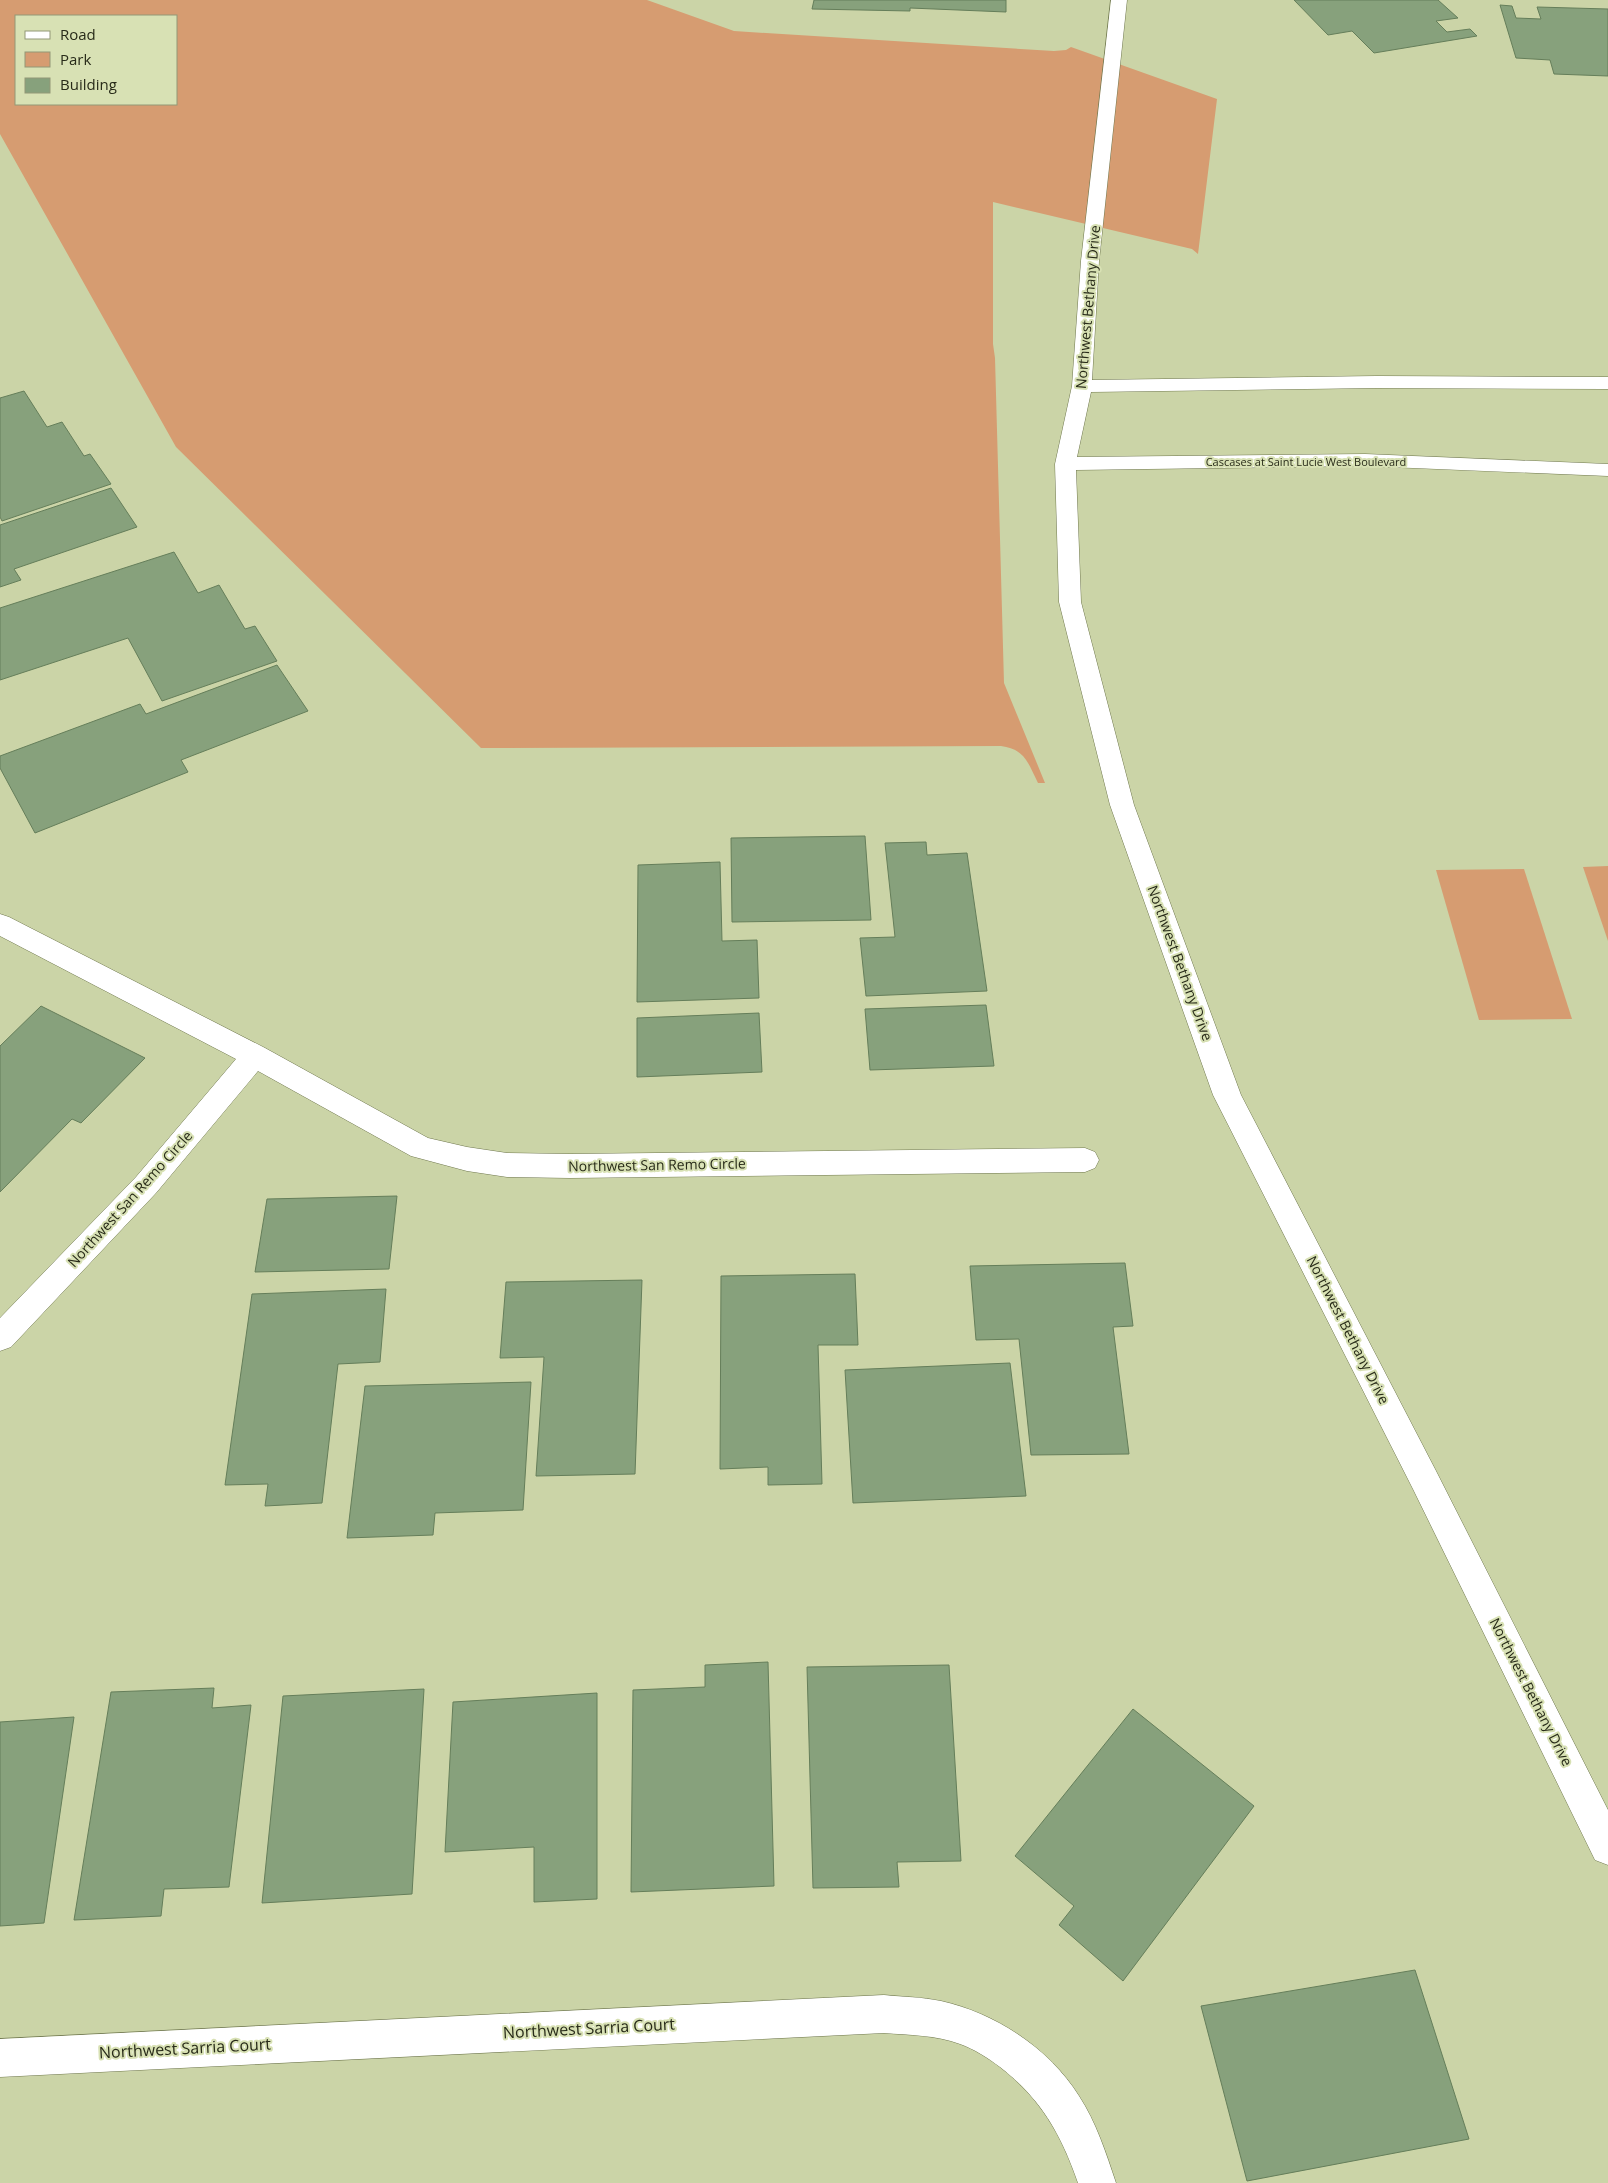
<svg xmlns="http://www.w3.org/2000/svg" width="1608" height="2183" viewBox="0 0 1608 2183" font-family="'Open Sans',sans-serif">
<rect width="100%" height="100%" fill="#cbd4a7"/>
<g fill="#d69c71" fill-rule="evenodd">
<path d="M 0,0 L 647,0 L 734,31 L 1054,51 L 1066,50 L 1071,47 L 1217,99 L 1198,254 L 1192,249 L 993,202 L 993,344 L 995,358 L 1004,683 L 1045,783 L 1038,783 C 1028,763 1025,749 1001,746 L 481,748 L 176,447 L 0,134 ZM 16,16 L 176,16 L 176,104 L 16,104 Z"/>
<polygon points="1608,866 1608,941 1583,867"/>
<polygon points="1524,869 1572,1019 1479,1020 1436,870"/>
</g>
<g fill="#87a17c" stroke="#657e5a">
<polygon points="814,0 1006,0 1006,12 910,8 910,11 812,9"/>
<polygon points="1294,0 1438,0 1458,18 1436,21 1447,32 1470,29 1477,36 1374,53 1352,31 1328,35"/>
<polygon points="1500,5 1512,6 1516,18 1541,19 1537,7 1608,9 1608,76 1554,74 1550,60 1516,58"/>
<polygon points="24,391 47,427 62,422 84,456 90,454 111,484 2,521 0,517 0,398"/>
<polygon points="111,488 137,527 14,569 21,580 0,587 0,525"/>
<polygon points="174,552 198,593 219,585 245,629 255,626 277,661 162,701 128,638 0,680 0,608"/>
<polygon points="277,665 308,711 181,760 188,772 35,833 0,768 0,756 140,704 146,714"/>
<polygon points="865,836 871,920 732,922 731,838"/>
<polygon points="926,842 927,855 967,853 987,991 866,996 860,938 895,937 885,843"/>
<polygon points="720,862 722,941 757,940 759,998 637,1002 638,865"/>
<polygon points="986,1005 994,1066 870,1070 865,1009"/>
<polygon points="41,1006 145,1058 81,1123 72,1119 0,1192 0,1046"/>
<polygon points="759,1013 762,1072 637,1077 637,1018"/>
<polygon points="397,1196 389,1269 255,1272 267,1199"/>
<polygon points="1125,1263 1133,1326 1113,1327 1129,1454 1031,1455 1019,1339 976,1340 970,1266"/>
<polygon points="855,1274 858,1345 818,1345 822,1484 768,1485 768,1467 720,1469 721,1276"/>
<polygon points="642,1280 635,1474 536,1476 544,1357 500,1358 506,1282"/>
<polygon points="386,1289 380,1362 338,1364 322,1503 265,1506 268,1484 225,1485 252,1294"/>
<polygon points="1010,1363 1026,1496 853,1503 845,1370"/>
<polygon points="531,1382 523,1510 435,1513 433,1535 347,1538 365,1386"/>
<polygon points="768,1662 774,1886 631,1892 633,1690 705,1687 705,1665"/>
<polygon points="949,1665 961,1861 897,1862 899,1887 813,1888 807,1667"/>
<polygon points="214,1688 212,1708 251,1705 229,1887 164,1889 161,1916 74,1920 111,1692"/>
<polygon points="424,1689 412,1894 262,1903 283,1696"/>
<polygon points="597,1693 597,1899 534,1902 534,1847 445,1852 453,1702"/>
<polygon points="1133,1709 1254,1806 1123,1981 1059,1925 1074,1906 1015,1856"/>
<polygon points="74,1717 44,1923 0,1926 0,1722"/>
<polygon points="1415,1970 1469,2139 1247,2181 1201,2006"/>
</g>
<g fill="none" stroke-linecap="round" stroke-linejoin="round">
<defs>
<g id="minor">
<polygon points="1111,0 1127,0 1099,261 1092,380 1377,376 1608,377 1608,389 1377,388 1091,392 1077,457 1365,454 1608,464 1608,476 1365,466 1076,470 1081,602 1134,805 1241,1095 1435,1469 1608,1810 1608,1865 1595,1860 1413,1489 1213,1095 1110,805 1059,602 1055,464 1072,386 1081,261"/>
<polygon points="0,914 9,917 265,1048 428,1138 467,1147 507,1153 570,1154 1085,1148 1095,1152 1099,1160 1095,1168 1085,1172 570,1178 507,1177 467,1171 411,1156 258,1071 156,1193 11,1347 0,1351 0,1318 136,1177 236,1059 0,936"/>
<path d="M 884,1995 C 903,1997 922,1997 941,2001 C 995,2013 1049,2048 1079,2096 C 1096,2122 1106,2153 1116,2183 L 1078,2183 C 1061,2134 1041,2099 1000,2067 C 988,2058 974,2049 960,2044 C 936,2035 909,2035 884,2033 L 0,2077 L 0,2039 Z"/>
</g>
</defs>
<use href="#minor" stroke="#70784f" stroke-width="1"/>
<use href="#minor" fill="#fff" fill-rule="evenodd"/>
</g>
<g text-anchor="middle" stroke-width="4" stroke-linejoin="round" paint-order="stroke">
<g font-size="11" fill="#282b19" stroke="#d8e1b4">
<text x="1306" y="466">Cascases at Saint Lucie West Boulevard</text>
</g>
<g font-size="14" fill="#282b19" stroke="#d8e1b4">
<text transform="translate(1088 307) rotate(-85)" y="5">Northwest Bethany Drive</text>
<text transform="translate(1180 963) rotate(70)" y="5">Northwest Bethany Drive</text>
<text transform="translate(657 1165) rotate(-1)" y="5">Northwest San Remo Circle</text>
<text transform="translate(130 1199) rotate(-48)" y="5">Northwest San Remo Circle</text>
<text transform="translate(1348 1330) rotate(63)" y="5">Northwest Bethany Drive</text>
<text transform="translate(1531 1692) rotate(63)" y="5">Northwest Bethany Drive</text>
</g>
<g font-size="16" fill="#282b19" stroke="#d8e1b4">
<text transform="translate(589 2028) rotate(-3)" y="6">Northwest Sarria Court</text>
<text transform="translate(185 2048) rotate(-3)" y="6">Northwest Sarria Court</text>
</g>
</g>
<rect x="15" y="15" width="162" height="90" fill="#d8e1b4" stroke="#929876"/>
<rect x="25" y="31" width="25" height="8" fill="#ffffff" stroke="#929876"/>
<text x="60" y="40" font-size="15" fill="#282b19">Road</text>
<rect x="25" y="52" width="25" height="15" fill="#d69c71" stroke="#929876"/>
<text x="60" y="65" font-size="15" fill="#282b19">Park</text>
<rect x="25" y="78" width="25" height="15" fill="#87a17c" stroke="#929876"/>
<text x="60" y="90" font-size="15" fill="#282b19">Building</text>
</svg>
